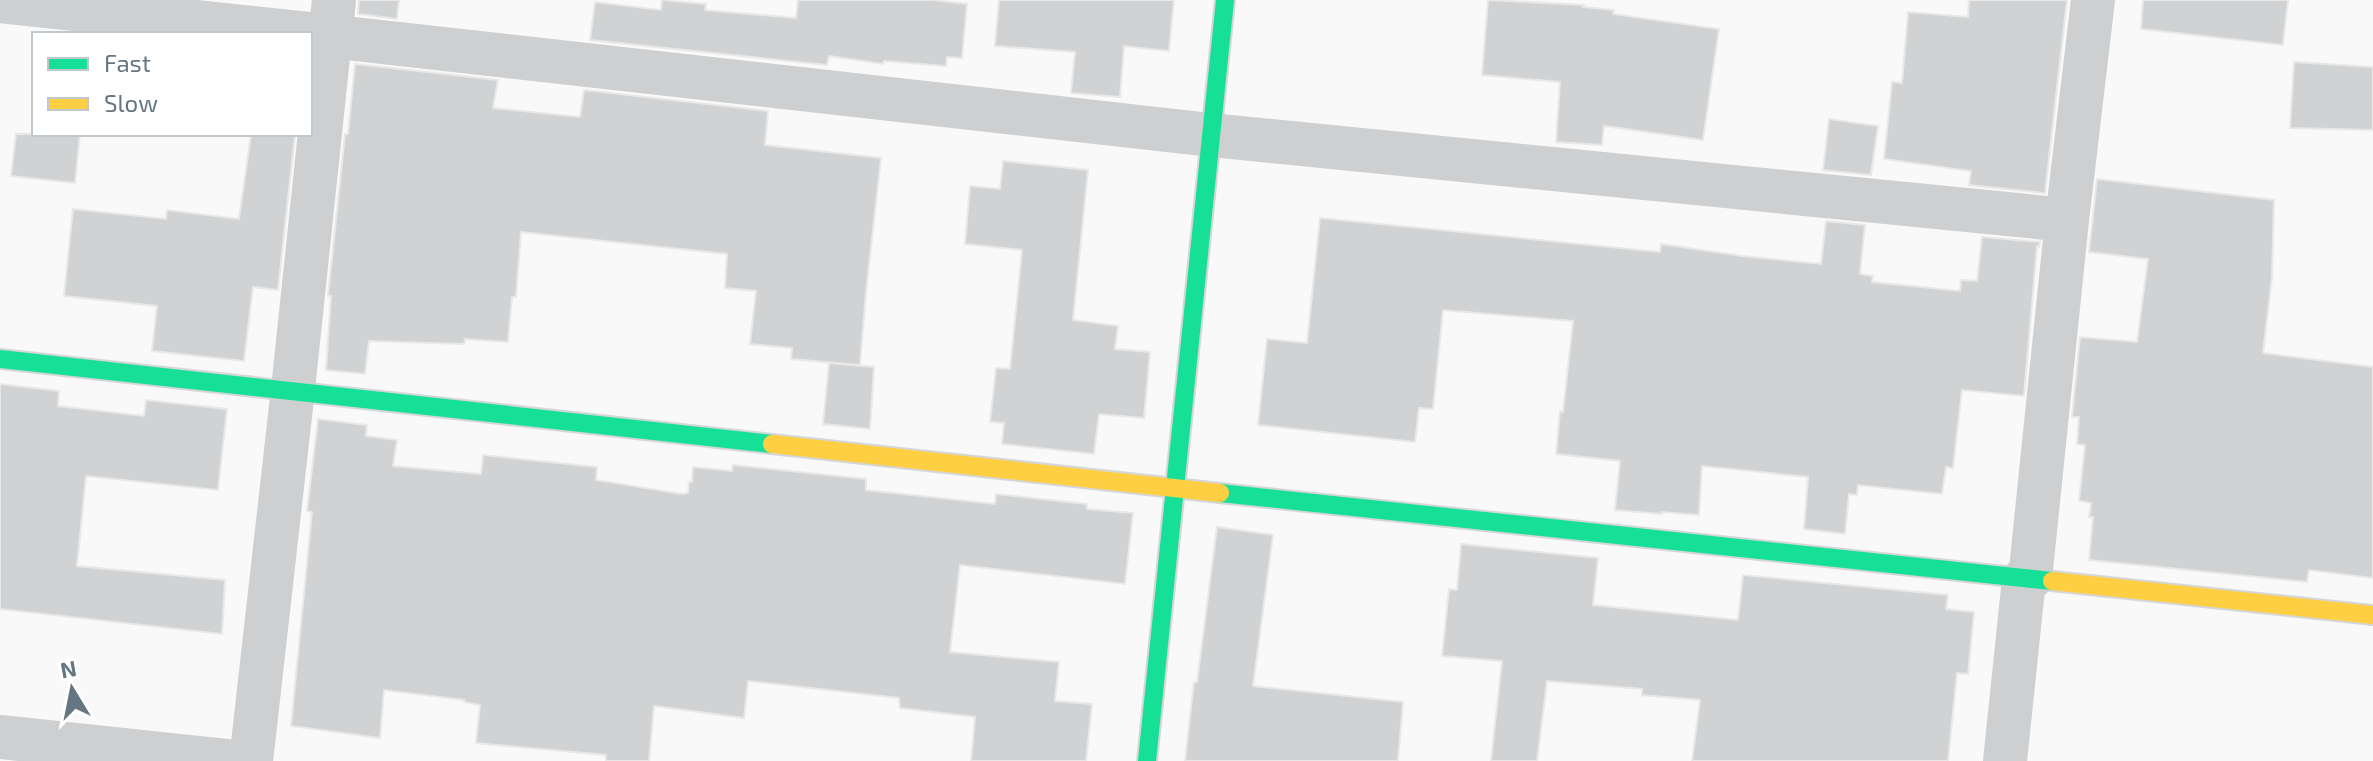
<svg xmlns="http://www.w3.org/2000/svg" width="2373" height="761" viewBox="0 0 2373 761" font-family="'Exo 2',sans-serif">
<rect width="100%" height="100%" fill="#f9f9f9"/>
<g fill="#d0d2d3" stroke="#e8e8e8" stroke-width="2">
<polygon points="359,0 399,0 397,19 358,14"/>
<polygon points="662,0 706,4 705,10 796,18 798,0 933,0 967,4 962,58 947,57 946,66 884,61 883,64 829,56 827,65 590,40 595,2 661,10"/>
<polygon points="999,0 1174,0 1169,51 1124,46 1120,97 1071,93 1075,52 995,46"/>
<polygon points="1488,0 1584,5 1583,7 1614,10 1613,14 1719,29 1703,140 1604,126 1602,145 1556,142 1560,82 1482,75"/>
<polygon points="1969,0 2067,0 2045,193 1969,185 1971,171 1884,159 1892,82 1902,83 1908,12 1968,17"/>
<polygon points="2143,0 2288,0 2283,45 2141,29"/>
<polygon points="2294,62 2373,67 2373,130 2290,128"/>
<polygon points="355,64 498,80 493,108 580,117 584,90 768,111 765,145 881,158 866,292 860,365 791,359 792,348 750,344 756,291 725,288 727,254 521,232 516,297 512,297 508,342 465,339 464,344 369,341 365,374 326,370 331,296 328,296 345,134 348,134"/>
<polygon points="1829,119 1878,126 1871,175 1823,170"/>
<polygon points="16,134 80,134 75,183 11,176"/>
<polygon points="251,134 295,134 278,290 253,287 244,361 152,351 157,306 64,296 73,209 166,219 167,210 239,219"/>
<polygon points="1003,161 1088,170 1073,320 1118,326 1115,349 1150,352 1144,418 1099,414 1094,454 1002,444 1004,423 990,422 996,368 1010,369 1022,250 965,244 970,186 1000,189"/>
<polygon points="2097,179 2274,200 2272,277 2263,353 2373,367 2373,578 2309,570 2307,582 2089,560 2093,517 2089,517 2091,503 2079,501 2085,445 2077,444 2079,417 2072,417 2080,337 2137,342 2148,259 2089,252"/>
<polygon points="1320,218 1660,252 1661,244 1742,256 1821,264 1826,221 1865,225 1860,274 1873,276 1872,282 1960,291 1961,280 1977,281 1982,237 2040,242 2039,247 2037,246 2024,396 1962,390 1953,468 1946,467 1942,494 1858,485 1857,495 1849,494 1845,534 1804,529 1808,477 1702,466 1699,515 1662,512 1662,514 1615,510 1620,461 1556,454 1560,411 1563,412 1573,321 1443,310 1433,409 1419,408 1415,442 1258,425 1267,339 1307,343"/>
<polygon points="829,363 874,367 870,429 823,424"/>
<polygon points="0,384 59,391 58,406 144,416 146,400 227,409 218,490 86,476 77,566 225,580 222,634 0,609"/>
<polygon points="318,419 367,425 366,436 397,440 393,466 481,474 483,455 597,467 596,480 682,494 688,493 689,482 692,482 693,467 732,471 733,465 866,479 866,490 995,504 996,494 1087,504 1087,509 1133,513 1125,584 960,565 950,652 1059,662 1055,701 1092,704 1086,761 971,761 975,717 900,708 899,698 748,681 744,718 654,706 649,761 606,761 606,755 476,743 480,705 464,702 464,700 384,690 380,738 291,726 312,512 307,511"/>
<polygon points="1217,527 1273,535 1253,686 1403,702 1398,761 1185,761 1194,682 1197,682"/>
<polygon points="1461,544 1598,558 1593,605 1738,620 1743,575 1948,595 1946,609 1974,612 1968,674 1957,673 1948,761 1692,761 1700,700 1642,695 1642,689 1547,681 1537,761 1491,761 1502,661 1442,656 1449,589 1457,590"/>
</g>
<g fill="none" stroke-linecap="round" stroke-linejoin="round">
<defs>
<g id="fast">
<polyline points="0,359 772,444"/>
<polyline points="1220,493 2052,581"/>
<polyline points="1147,761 1225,0"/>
</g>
<g id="slow">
<polyline points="772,444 1220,493"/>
<polyline points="2052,581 2373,615"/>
</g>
</defs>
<use href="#fast" stroke="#d5d6d7" stroke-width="22"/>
<use href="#slow" stroke="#d5d6d7" stroke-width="22"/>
<g stroke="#cecfd0" stroke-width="44">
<polyline points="0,1 309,34"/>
<polyline points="310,34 1211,135 2067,220"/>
<polyline points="2030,579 2067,220 2093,0"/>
<polyline points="0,737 226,761"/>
<polyline points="251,761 293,389 334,0"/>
<polyline points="2005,761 2024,579"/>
</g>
<use href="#fast" stroke="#16e098" stroke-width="18"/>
<use href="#slow" stroke="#ffcf43" stroke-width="18"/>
</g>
<rect x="32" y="32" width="280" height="104" fill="#ffffff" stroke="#c1c8cd" stroke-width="2"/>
<rect x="48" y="58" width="40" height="12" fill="#16e098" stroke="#c1c8cd" stroke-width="2"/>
<text x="104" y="72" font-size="24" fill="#657683">Fast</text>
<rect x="48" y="98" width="40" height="12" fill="#ffcf43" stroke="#c1c8cd" stroke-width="2"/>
<text x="104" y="112" font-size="24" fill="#657683">Slow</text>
<g transform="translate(72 689) rotate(350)" stroke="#ffffff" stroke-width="6" paint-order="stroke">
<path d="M0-6L14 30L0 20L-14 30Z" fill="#657683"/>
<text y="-12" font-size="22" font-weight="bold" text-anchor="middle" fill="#657683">N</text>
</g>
</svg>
